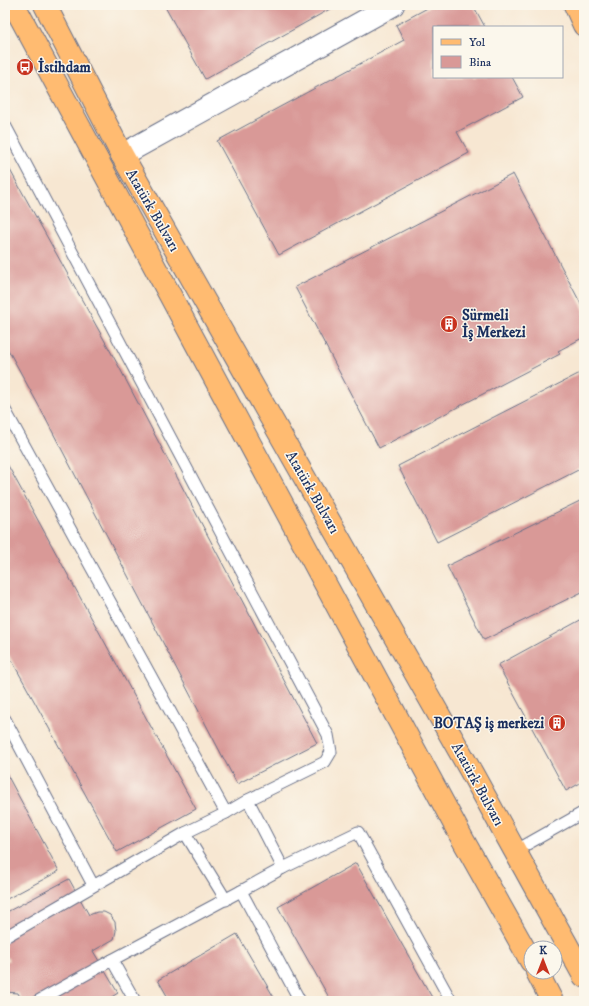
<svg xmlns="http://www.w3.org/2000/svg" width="589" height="1006" viewBox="0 0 589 1006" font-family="'IM FELL DW Pica',serif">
<rect width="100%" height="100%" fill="#fbf7ec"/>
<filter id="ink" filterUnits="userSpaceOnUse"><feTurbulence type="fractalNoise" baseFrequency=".025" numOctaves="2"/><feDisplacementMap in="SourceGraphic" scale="8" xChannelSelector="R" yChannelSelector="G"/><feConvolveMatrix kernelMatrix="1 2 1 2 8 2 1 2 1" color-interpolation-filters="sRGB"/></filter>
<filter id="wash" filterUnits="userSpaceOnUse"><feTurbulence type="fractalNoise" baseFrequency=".012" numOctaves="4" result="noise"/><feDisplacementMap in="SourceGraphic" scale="16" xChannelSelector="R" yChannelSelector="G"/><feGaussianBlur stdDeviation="0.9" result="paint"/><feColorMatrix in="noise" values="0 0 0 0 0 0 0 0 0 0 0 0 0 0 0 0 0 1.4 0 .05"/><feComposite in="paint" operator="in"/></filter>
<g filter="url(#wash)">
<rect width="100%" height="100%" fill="#f7e7d2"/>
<g id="blocks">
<g fill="#d99997">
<polygon points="164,5 337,5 205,79"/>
<polygon points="433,5 473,5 485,27 434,27 434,77 512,77 523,97 457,132 469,153 279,255 217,141 404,40 396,25"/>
<polygon points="5,161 118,365 317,743 237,784 40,408 5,344"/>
<polygon points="513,174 584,310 584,337 558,351 560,354 379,448 295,287"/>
<polygon points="584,371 584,467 437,542 398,466"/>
<polygon points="5,460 196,809 117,852 5,648"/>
<polygon points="584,499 584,591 484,640 447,566"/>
<polygon points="584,618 584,781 566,791 498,665"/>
<polygon points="5,771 59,871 5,900"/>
<polygon points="356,863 434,1001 331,1001 278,907"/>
<polygon points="69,879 89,915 97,912 104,912 110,915 115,922 116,931 114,939 93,951 118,993 105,1001 22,1001 18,993 5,992 5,962 9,960 5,953 5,913"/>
<polygon points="237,934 276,1001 170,1001 158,980"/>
</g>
</g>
</g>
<g filter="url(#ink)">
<use href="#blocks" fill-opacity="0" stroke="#686f87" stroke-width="1"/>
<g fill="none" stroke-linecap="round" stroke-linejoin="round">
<defs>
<g id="service">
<polyline points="5,125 328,735 331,752 325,762 248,800 226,813 185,833 5,937"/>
<polyline points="5,410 226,813"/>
<polyline points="5,719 93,885"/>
<polyline points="248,800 283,868"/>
<polyline points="185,833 226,900"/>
<polyline points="515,851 584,812"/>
<polyline points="241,891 300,1001"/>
<polyline points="112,960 135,1001"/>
<polyline points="38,1001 112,960 241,891 283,868 358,832 451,1001"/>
</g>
<polyline id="minor" points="122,155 393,5"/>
<g id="primary">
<polyline points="14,5 463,840 531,961"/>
<polyline points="45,5 122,155 473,775 584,976"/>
<polyline points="575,5 584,25"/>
<polyline points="537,972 552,1001"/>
</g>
</defs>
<use href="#service" stroke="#686f87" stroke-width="13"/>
<use href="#minor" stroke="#686f87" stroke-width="24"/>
<use href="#primary" stroke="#686f87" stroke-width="24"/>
<use href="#service" stroke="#fff" stroke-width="11"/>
<use href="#minor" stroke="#fff" stroke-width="22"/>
<use href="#primary" stroke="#ffbb71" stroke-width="22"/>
</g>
</g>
<defs>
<symbol id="bus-disc" viewBox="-11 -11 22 22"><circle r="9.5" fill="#c8321e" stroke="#fbf7ec"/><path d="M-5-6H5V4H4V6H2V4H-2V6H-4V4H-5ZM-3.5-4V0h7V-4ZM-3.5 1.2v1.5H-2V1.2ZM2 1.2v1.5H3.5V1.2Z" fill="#fff"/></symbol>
<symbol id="building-disc" viewBox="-11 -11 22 22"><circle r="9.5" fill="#c8321e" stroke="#fbf7ec"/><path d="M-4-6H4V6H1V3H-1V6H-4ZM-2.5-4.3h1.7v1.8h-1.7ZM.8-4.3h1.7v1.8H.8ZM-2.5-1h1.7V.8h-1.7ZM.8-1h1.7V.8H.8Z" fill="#fff"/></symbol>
</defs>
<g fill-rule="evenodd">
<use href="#bus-disc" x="15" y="57" width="20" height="20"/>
<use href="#building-disc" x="439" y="314" width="20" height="20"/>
<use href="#building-disc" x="547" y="713" width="20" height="20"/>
</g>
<g text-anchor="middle" stroke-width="3" stroke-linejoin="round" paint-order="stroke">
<g font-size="15" font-weight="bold" fill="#1b2f5e" stroke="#fbf7ec" text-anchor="start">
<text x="38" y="72">İstihdam</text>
<text x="462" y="320">Sürmeli<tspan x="462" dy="17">İş Merkezi</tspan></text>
<text x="544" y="728" text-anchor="end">BOTAŞ iş merkezi</text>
</g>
<g font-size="15" fill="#1b2f5e" stroke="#fbf7ec">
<text transform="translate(153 210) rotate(60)" y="5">Atatürk Bulvarı</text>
<text transform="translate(313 492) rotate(60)" y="5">Atatürk Bulvarı</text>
<text transform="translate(478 784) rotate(61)" y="5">Atatürk Bulvarı</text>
</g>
</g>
<rect width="589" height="1006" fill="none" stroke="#fbf7ec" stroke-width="20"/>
<rect x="433" y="26" width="130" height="52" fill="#fbf7ec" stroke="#a1a7b3"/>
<rect x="441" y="39" width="20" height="6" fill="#ffbb71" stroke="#a1a7b3"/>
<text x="469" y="46" font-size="12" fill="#1b2f5e">Yol</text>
<rect x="441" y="56" width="20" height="12" fill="#d99997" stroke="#a1a7b3"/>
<text x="469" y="66" font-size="12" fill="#1b2f5e">Bina</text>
<g transform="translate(543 960)"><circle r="19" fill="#fbf7ec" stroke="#a1a7b3"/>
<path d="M0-3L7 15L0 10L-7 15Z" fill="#c8321e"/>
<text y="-6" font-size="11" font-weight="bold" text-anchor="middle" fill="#1b2f5e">K</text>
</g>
</svg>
